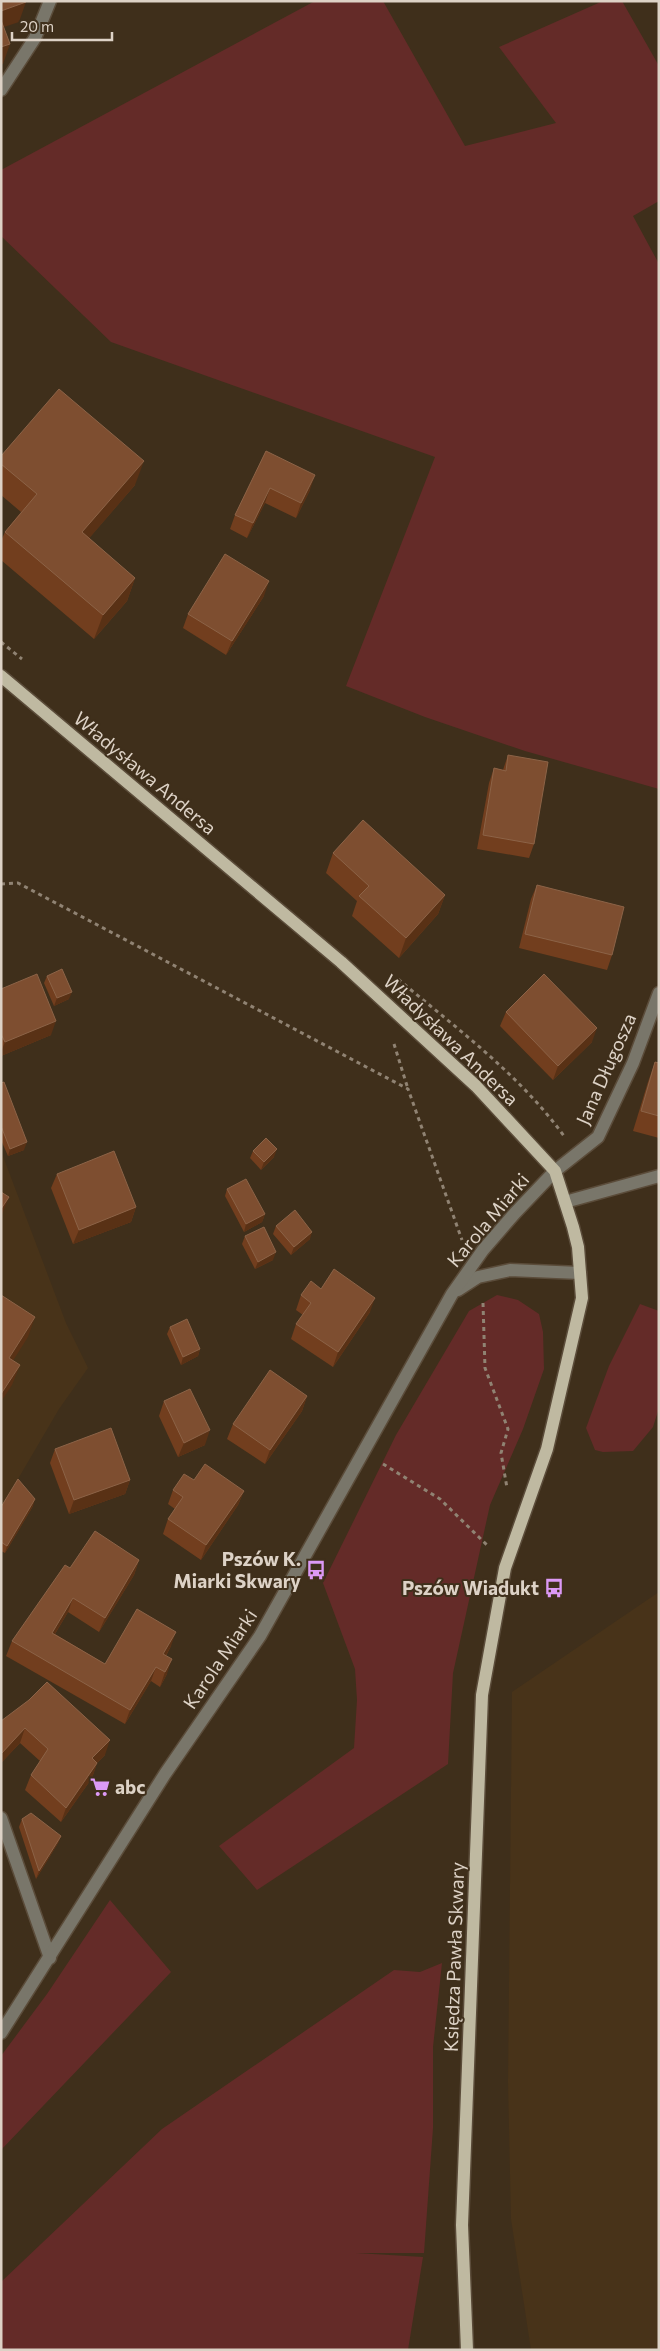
<svg xmlns="http://www.w3.org/2000/svg" width="660" height="2351" viewBox="0 0 660 2351" font-family="Commissioner,sans-serif">
<rect width="100%" height="100%" fill="#3f2f1b"/>
<g fill="#483319">
<polygon points="1,1151 66,1323 88,1368 59,1409 1,1508"/>
<polygon points="659,1592 659,2350 531,2350 511,2219 508,2082 512,1692"/>
</g>
<g fill="#642b28">
<polygon points="315,1 383,1 465,146 556,123 499,47 603,1 622,1 659,66 659,201 633,216 659,264 659,789 525,751 425,717 346,686 435,457 111,342 1,236 1,170"/>
<polygon points="497,1295 518,1300 539,1314 543,1332 544,1369 523,1429 490,1505 453,1673 448,1764 257,1890 219,1846 354,1748 357,1700 355,1669 323,1583 396,1435 469,1311"/>
<polygon points="640,1304 659,1311 659,1408 653,1427 633,1451 603,1452 595,1450 586,1428 609,1366"/>
<polygon points="110,1900 171,1972 1,2150 1,2056 47,1994"/>
<polygon points="442,1963 433,2047 433,2128 424,2253 356,2253 423,2257 408,2350 1,2350 1,2282 162,2129 394,1970 420,1972"/>
</g>
<g fill="none" stroke-linecap="round" stroke-linejoin="round">
<defs>
<g id="minor">
<polyline points="1,90 35,38 50,1"/>
<polyline points="565,1202 659,1176"/>
<polyline points="458,1290 478,1277 510,1270 580,1273"/>
<polyline points="1,1818 50,1958"/>
<polyline points="1,2033 165,1774 260,1636 452,1294 483,1250 515,1213 555,1171 598,1137 633,1063 659,993"/>
</g>
<polyline id="major" points="1,676 341,962 476,1086 555,1171 573,1227 578,1247 582,1298 547,1449 505,1568 482,1695 462,2225 467,2350"/>
</defs>
<use href="#minor" stroke="#5b4c3a" stroke-width="15"/>
<use href="#major" stroke="#5b4c3a" stroke-width="15"/>
<g stroke="#908373" stroke-width="3" stroke-dasharray="4 4" stroke-linecap="butt">
<polyline points="1,642 22,659"/>
<polyline points="1,884 18,883 408,1089 462,1240"/>
<path d="M 398,979 C 456,1028 519,1074 564,1136"/>
<polyline points="394,1044 408,1089"/>
<polyline points="483,1303 485,1368 508,1429 501,1453 507,1488"/>
<polyline points="383,1464 440,1499 488,1546"/>
</g>
<use href="#minor" stroke="#79766a" stroke-width="12"/>
<use href="#major" stroke="#bfb9a1" stroke-width="12"/>
</g>
<g fill="#723e1e">
<polygon points="266,451 310,490 296,518 265,503 247,538 230,529 235,515"/>
<polygon points="1,456 135,485 89,538 135,578 127,601 94,639 1,560 1,541 5,532 21,512 1,495"/>
<polygon points="264,596 226,655 183,628 188,614"/>
<polygon points="508,755 534,844 529,858 477,849 489,783 494,768 503,770"/>
<polygon points="333,853 445,895 438,914 399,958 352,916 357,901 326,873"/>
<polygon points="537,885 612,955 607,970 519,948 531,899"/>
<polygon points="47,976 69,999 54,1006 44,983"/>
<polygon points="1,989 51,1035 1,1056"/>
<polygon points="506,1012 592,1042 553,1080 500,1026"/>
<polygon points="655,1062 659,1063 659,1138 633,1131 648,1082"/>
<polygon points="1,1083 24,1150 8,1156 1,1140"/>
<polygon points="253,1151 274,1157 261,1170 250,1158"/>
<polygon points="57,1174 136,1207 131,1222 73,1244 51,1188"/>
<polygon points="227,1189 265,1214 262,1222 244,1232 225,1196"/>
<polygon points="276,1226 310,1239 291,1255 273,1234"/>
<polygon points="245,1236 273,1260 255,1269 242,1244"/>
<polygon points="321,1289 370,1312 333,1367 291,1339 296,1324 303,1315 296,1310 301,1295"/>
<polygon points="170,1327 200,1349 198,1356 181,1365 167,1334"/>
<polygon points="307,1396 302,1411 265,1464 227,1439 233,1424"/>
<polygon points="164,1401 205,1445 178,1457 159,1416"/>
<polygon points="55,1449 130,1480 125,1494 69,1514 50,1463"/>
<polygon points="194,1480 244,1491 238,1505 201,1560 163,1534 168,1519 175,1509 168,1504 173,1490"/>
<polygon points="33,1506 5,1553 1,1551 1,1507"/>
<polygon points="139,1560 134,1575 99,1632 68,1612 55,1634 105,1664 171,1646 166,1656 167,1674 160,1687 151,1681 125,1724 6,1656 12,1641 70,1568"/>
<polygon points="1,1721 105,1755 97,1763 92,1778 61,1822 25,1790 31,1775 40,1761 20,1743 1,1763"/>
<polygon points="22,1819 61,1836 58,1843 36,1879 19,1827"/>
</g>
<g fill="#593115">
<polygon points="26,2 19,22 1,28 1,11"/>
<polygon points="10,44 3,64 1,64 1,47"/>
<polygon points="144,461 135,485 74,556 82,532"/>
<polygon points="315,475 310,490 296,518 301,503"/>
<polygon points="270,488 265,503 247,538 253,523"/>
<polygon points="135,578 127,601 94,639 103,615"/>
<polygon points="269,581 264,596 226,655 232,641"/>
<polygon points="445,895 438,914 399,958 406,938"/>
<polygon points="72,992 69,999 54,1006 57,998"/>
<polygon points="56,1021 51,1035 1,1056 1,1052 5,1042"/>
<polygon points="597,1028 592,1042 553,1080 558,1066"/>
<polygon points="27,1142 24,1150 8,1156 10,1149"/>
<polygon points="277,1149 274,1157 261,1170 264,1162"/>
<polygon points="9,1197 1,1217 1,1209"/>
<polygon points="136,1207 131,1222 73,1244 79,1230"/>
<polygon points="265,1214 262,1222 244,1232 246,1224"/>
<polygon points="312,1232 310,1239 291,1255 294,1247"/>
<polygon points="276,1252 273,1260 255,1269 258,1262"/>
<polygon points="375,1298 370,1312 333,1367 338,1352"/>
<polygon points="35,1317 28,1337 2,1378 9,1358"/>
<polygon points="200,1349 198,1356 181,1365 183,1357"/>
<polygon points="20,1365 12,1385 1,1402 1,1394"/>
<polygon points="307,1396 302,1411 265,1464 270,1450"/>
<polygon points="210,1430 205,1445 178,1457 184,1443"/>
<polygon points="130,1480 125,1494 69,1514 74,1500"/>
<polygon points="244,1491 238,1505 201,1560 206,1545"/>
<polygon points="35,1499 33,1506 5,1553 7,1546"/>
<polygon points="139,1560 134,1575 99,1632 105,1618"/>
<polygon points="73,1598 68,1612 47,1647 52,1633"/>
<polygon points="176,1632 171,1646 158,1669 163,1654"/>
<polygon points="172,1659 167,1674 160,1687 165,1672"/>
<polygon points="156,1667 151,1681 125,1724 130,1710"/>
<polygon points="25,1728 20,1743 1,1763 1,1754"/>
<polygon points="110,1740 105,1755 87,1773 92,1758"/>
<polygon points="97,1763 92,1778 61,1822 66,1808"/>
<polygon points="61,1836 58,1843 36,1879 39,1871"/>
</g>
<g fill="#7e4e30" stroke="#8c6347">
<polygon points="1,1 26,1 26,2 1,11"/>
<polygon points="1,20 10,44 1,47"/>
<polygon points="59,389 144,461 82,532 135,578 103,615 5,532 37,494 1,464 1,456"/>
<polygon points="266,451 315,475 301,503 270,488 253,523 235,515"/>
<polygon points="225,554 269,581 232,641 188,614"/>
<polygon points="508,755 548,762 534,844 483,835 494,768 506,771"/>
<polygon points="363,820 445,895 406,938 359,896 369,886 333,853"/>
<polygon points="537,885 624,907 612,955 525,934"/>
<polygon points="62,969 72,992 57,998 47,976"/>
<polygon points="37,974 56,1021 5,1042 1,1034 1,989"/>
<polygon points="544,974 597,1028 558,1066 506,1012"/>
<polygon points="655,1062 659,1063 659,1116 641,1111"/>
<polygon points="4,1082 27,1142 10,1149 1,1126 1,1083"/>
<polygon points="266,1138 277,1149 264,1162 253,1151"/>
<polygon points="114,1151 136,1207 79,1230 57,1174"/>
<polygon points="246,1179 265,1214 246,1224 227,1189"/>
<polygon points="1,1192 9,1197 1,1209"/>
<polygon points="295,1210 312,1232 294,1247 276,1226"/>
<polygon points="264,1227 276,1252 258,1262 245,1236"/>
<polygon points="334,1269 375,1298 338,1352 296,1324 311,1303 301,1295 311,1281 321,1289"/>
<polygon points="1,1295 35,1317 9,1358 20,1365 1,1394"/>
<polygon points="187,1319 200,1349 183,1357 170,1327"/>
<polygon points="270,1370 307,1396 270,1450 233,1424"/>
<polygon points="190,1389 210,1430 184,1443 164,1401"/>
<polygon points="111,1428 130,1480 74,1500 55,1449"/>
<polygon points="205,1464 244,1491 206,1545 168,1519 183,1497 173,1490 184,1474 194,1480"/>
<polygon points="18,1479 35,1499 7,1546 1,1542 1,1507"/>
<polygon points="95,1531 139,1560 105,1618 73,1598 52,1633 105,1664 137,1609 176,1632 163,1654 172,1659 165,1672 156,1667 130,1710 12,1641 65,1565 70,1568"/>
<polygon points="47,1682 110,1740 92,1758 97,1763 66,1808 31,1775 48,1749 25,1728 1,1754 1,1721 29,1700"/>
<polygon points="31,1813 61,1836 39,1871 22,1819"/>
</g>
<defs>
<symbol id="bus-bare" viewBox="-9 -9 18 18"><path d="M-5-6H5V4H4V6H2V4H-2V6H-4V4H-5ZM-3.5-4V0h7V-4ZM-3.5 1.2v1.5H-2V1.2ZM2 1.2v1.5H3.5V1.2Z" fill="#dc99f5" stroke="#3f2f1b" stroke-width="2.5" paint-order="stroke"/></symbol>
<symbol id="supermarket-bare" viewBox="-9 -9 18 18"><path d="M-6-5.5h2.5l.6 2H6L4.5 2H-2.5L-4.4-4H-6ZM-1.5 3.2a1.3 1.3 0 1 0 .1 0ZM3 3.2a1.3 1.3 0 1 0 .1 0Z" fill="#dc99f5" stroke="#3f2f1b" stroke-width="2.5" paint-order="stroke"/></symbol>
</defs>
<g fill-rule="evenodd">
<use href="#bus-bare" x="302" y="1556" width="28" height="28"/>
<use href="#bus-bare" x="540" y="1574" width="28" height="28"/>
<use href="#supermarket-bare" x="86" y="1773" width="28" height="28"/>
</g>
<g text-anchor="middle" stroke-width="4" stroke-linejoin="round" paint-order="stroke">
<g font-size="19" fill="#ddd2c6" stroke="#3f2f1b">
<text transform="translate(145 773) rotate(40)" y="7">Władysława Andersa</text>
<text transform="translate(451 1040) rotate(44)" y="7">Władysława Andersa</text>
<text transform="translate(606 1069) rotate(-66)" y="7">Jana Długosza</text>
<text transform="translate(488 1220) rotate(-50)" y="7">Karola Miarki</text>
<text transform="translate(220 1659) rotate(-56)" y="7">Karola Miarki</text>
<text transform="translate(454 1957) rotate(-88)" y="7">Księdza Pawła Skwary</text>
</g>
<g font-size="19" font-weight="bold" fill="#ddd2c6" stroke="#3f2f1b" text-anchor="end">
<text x="301" y="1566">Pszów K.<tspan x="301" dy="22">Miarki Skwary</tspan></text>
<text x="539" y="1595">Pszów Wiadukt</text>
<text x="115" y="1794" text-anchor="start">abc</text>
</g>
</g>
<rect width="660" height="2351" fill="none" stroke="#ddd2c6" stroke-width="5"/>
<path d="M12 32v8h100v-8" fill="none" stroke="#ddd2c6" stroke-width="2.5"/>
<text x="20" y="32" font-size="15" fill="#ddd2c6" stroke="#3f2f1b" stroke-width="4" paint-order="stroke">20 m</text>
</svg>
